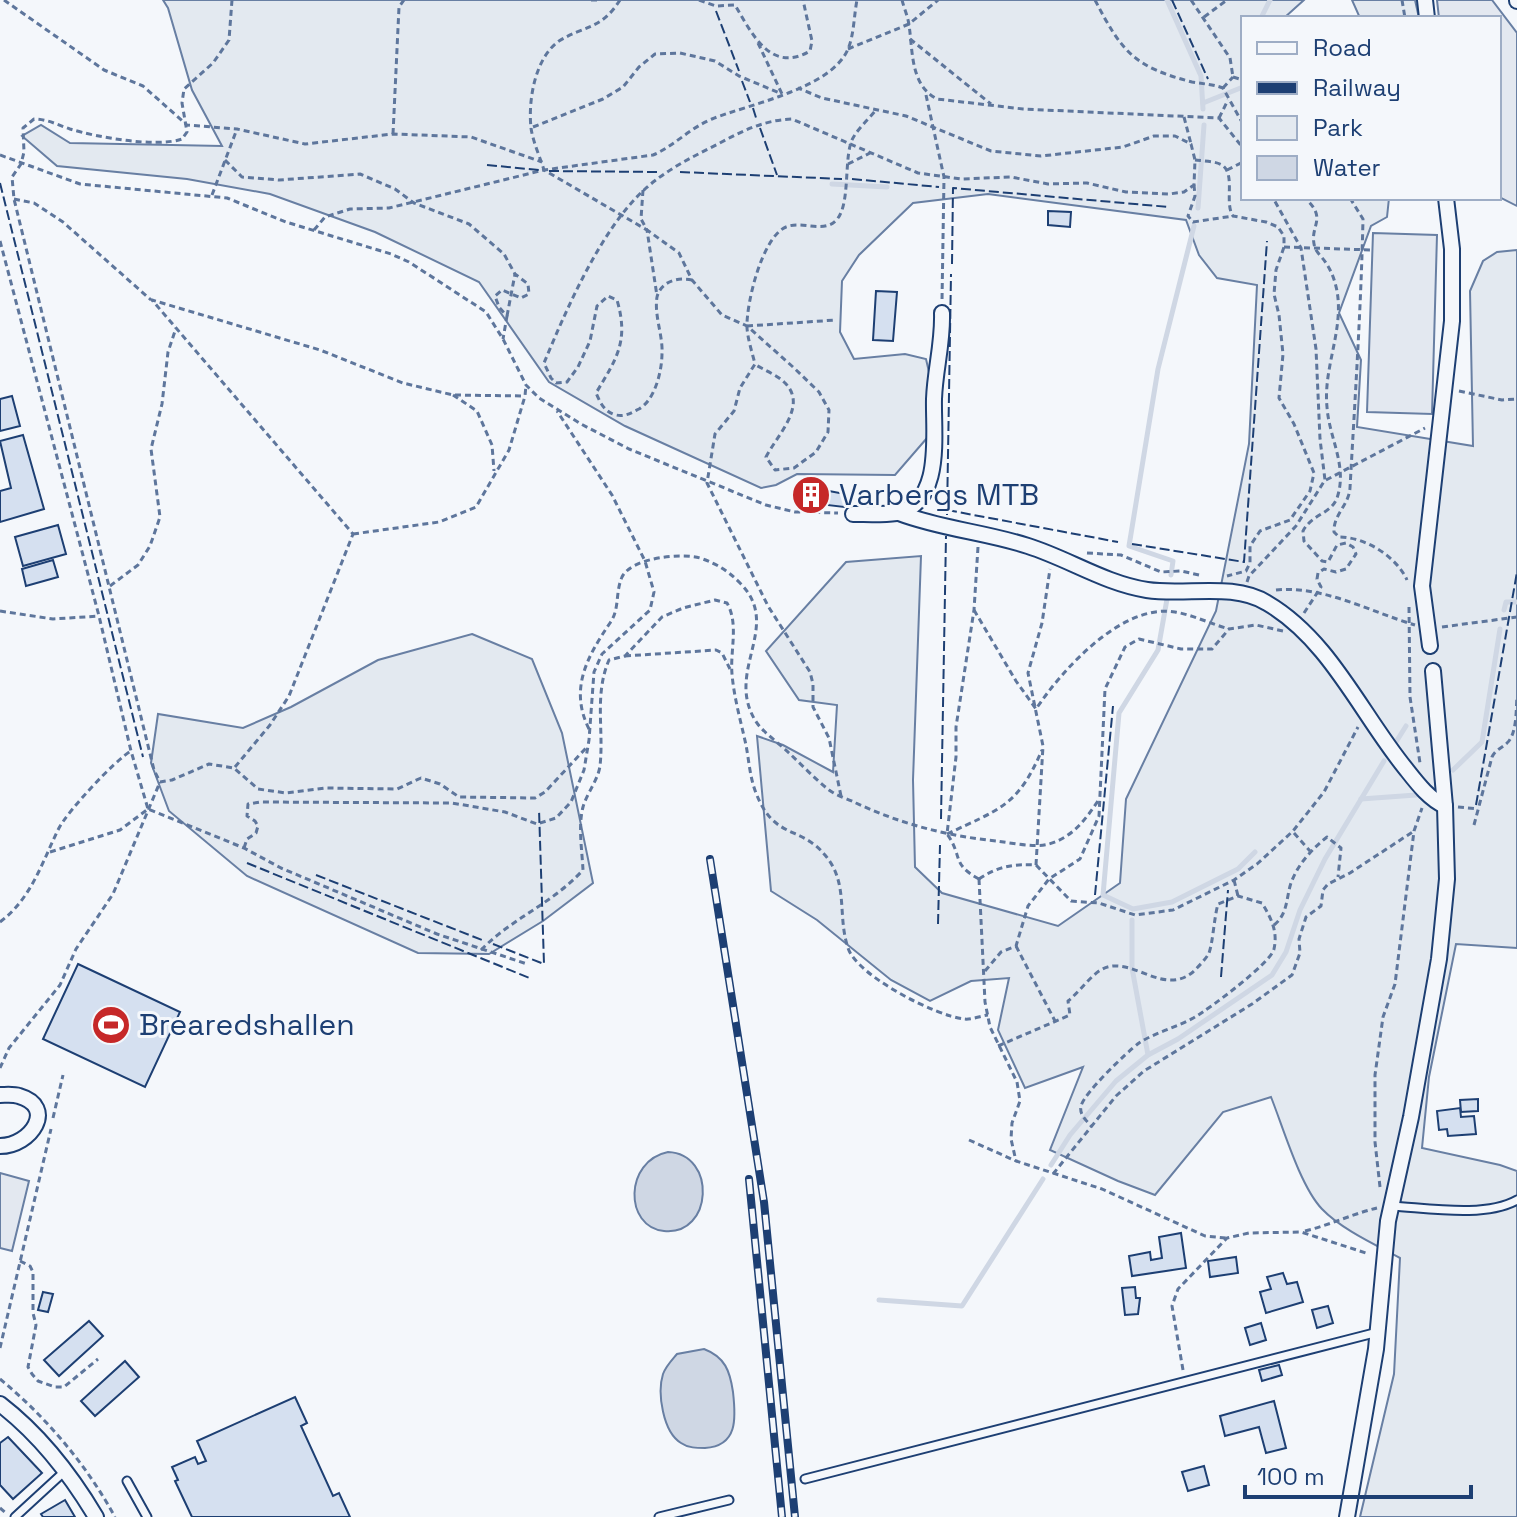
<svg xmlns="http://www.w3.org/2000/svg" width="1517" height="1517" viewBox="0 0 1517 1517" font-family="'Space Grotesk',sans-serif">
<rect width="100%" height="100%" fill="#f4f7fb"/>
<g fill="#e3e9f0" stroke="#687fa3" stroke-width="2">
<path d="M 163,0 L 1304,0 L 1284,18 L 1243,18 L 1243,198 L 1389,198 L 1387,217 L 1371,226 L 1339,313 L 1361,360 L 1357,427 L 1473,446 L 1470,291 L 1483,261 L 1497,252 L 1517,250 L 1517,948 L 1456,944 L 1429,1077 L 1422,1148 L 1500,1165 L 1517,1171 L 1517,1517 L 1360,1517 L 1394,1374 L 1400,1258 C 1376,1245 1341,1229 1322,1209 C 1300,1186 1283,1127 1271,1097 L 1223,1112 L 1155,1195 L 1118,1181 L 1050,1150 L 1083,1067 L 1025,1088 L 998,1030 L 1009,978 L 971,981 L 930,1001 L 891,980 L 817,920 L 771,891 L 757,736 L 783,745 L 833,772 L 837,705 L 799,700 L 766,651 L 846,562 L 921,556 L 913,780 L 915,867 L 942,893 L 1058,926 L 1120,883 L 1126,799 L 1216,611 L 1249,444 L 1257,285 L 1217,278 L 1199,255 L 1186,220 L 988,194 L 913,203 L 859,255 L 842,281 L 840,332 L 854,359 L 905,354 L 926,359 L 932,385 L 927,438 L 895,475 L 797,474 L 776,485 L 761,488 L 625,426 L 549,382 L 479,282 L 375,232 L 270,194 L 187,179 L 57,166 L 22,136 L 41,125 L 70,143 L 222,146 L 192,90 L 168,8 Z"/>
<polygon points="1352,0 1415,0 1419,18 1360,18"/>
<polygon points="472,634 532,659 562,733 593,883 543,921 489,954 418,953 247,876 169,811 151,763 158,714 243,728 291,707 378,660"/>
</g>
<g fill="#e3e8f0" stroke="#687fa3" stroke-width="2">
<polygon points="1437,0 1492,0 1517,33 1517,206 1499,197 1499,18 1439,18"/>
<polygon points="1373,233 1437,235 1432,414 1367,412"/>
<polygon points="0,1173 29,1181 12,1251 0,1248"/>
</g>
<g fill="#cfd7e4" stroke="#687fa3" stroke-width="2">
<path d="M 668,1152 C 717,1154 713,1236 664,1231 C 624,1227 624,1161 668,1152 Z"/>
<path d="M 704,1349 C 725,1357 730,1371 733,1392 C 736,1418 738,1446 705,1448 C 697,1448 688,1448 681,1443 C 663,1432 657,1393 663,1374 C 666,1366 672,1360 677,1354 Z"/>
</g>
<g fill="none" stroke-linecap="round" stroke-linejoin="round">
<g stroke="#cfd7e4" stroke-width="5">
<polyline points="1167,0 1201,76 1203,109"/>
<polyline points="1261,18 1270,0"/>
<polyline points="1243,46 1243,47"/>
<polyline points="1203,103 1243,87"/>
<polyline points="832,184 887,187"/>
<polyline points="1198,208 1204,125"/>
<polyline points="1171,575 1173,561 1129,546 1158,369 1194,226"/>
<polyline points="1167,599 1158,650 1119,713 1103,895 1133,909 1172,902 1238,869 1255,852"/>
<polyline points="1504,610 1506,602 1517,602"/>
<polyline points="1396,742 1406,726"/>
<polyline points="1453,770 1482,742 1500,629"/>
<polyline points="1361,799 1416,795"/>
<polyline points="1132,920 1132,968 1148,1055"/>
<polyline points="1051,1165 1070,1135 1116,1081 1148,1055 1178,1039 1272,975 1286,952 1300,910 1325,859 1384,761"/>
<polyline points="879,1300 962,1306 1043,1179"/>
</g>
</g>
<g fill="#d5e0f0" stroke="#1d3f73" stroke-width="2">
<polygon points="1048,211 1071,212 1070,227 1048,225"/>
<polygon points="876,291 897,292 893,341 873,340"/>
<polygon points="12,396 20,426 0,431 0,399"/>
<polygon points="23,435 44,509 0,522 0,491 11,488 0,441"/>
<polygon points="800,482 826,485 823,507 797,504"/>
<polygon points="829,491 845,494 844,507 827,505"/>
<polygon points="58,525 66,554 23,566 15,537"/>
<polygon points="53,560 58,577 26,586 22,569"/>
<polygon points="78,964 180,1012 145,1087 43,1039"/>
<polygon points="1478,1099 1478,1111 1461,1112 1460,1100"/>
<polygon points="1460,1108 1461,1117 1474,1116 1476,1134 1448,1136 1447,1129 1439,1130 1437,1111"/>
<polygon points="1181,1233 1186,1268 1132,1276 1129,1256 1150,1252 1151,1260 1162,1258 1159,1237"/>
<polygon points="1236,1257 1238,1273 1210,1277 1208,1261"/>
<polygon points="1283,1273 1287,1284 1297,1282 1303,1302 1266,1313 1260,1292 1271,1289 1267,1277"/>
<polygon points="1135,1287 1136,1298 1140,1298 1138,1314 1125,1315 1122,1288"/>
<polygon points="43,1292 53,1294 48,1312 38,1310"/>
<polygon points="1328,1306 1333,1323 1317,1328 1312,1310"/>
<polygon points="89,1321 103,1336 59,1376 44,1360"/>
<polygon points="1261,1323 1266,1340 1250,1345 1245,1328"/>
<polygon points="125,1361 139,1377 95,1416 81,1401"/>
<polygon points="1279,1365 1282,1375 1262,1381 1259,1370"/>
<polygon points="295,1397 307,1423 301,1426 333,1496 339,1493 350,1517 192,1517 175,1481 178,1480 172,1467 195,1457 198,1464 206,1461 197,1441"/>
<polygon points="1274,1401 1286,1448 1266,1453 1259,1427 1225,1436 1220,1416"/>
<polygon points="8,1437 42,1473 13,1499 0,1485 0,1443"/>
<polygon points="1204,1466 1209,1485 1188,1491 1182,1472"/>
<polygon points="65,1500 75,1517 43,1517 41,1514"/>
</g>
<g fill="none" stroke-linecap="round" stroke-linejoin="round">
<defs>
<g id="service">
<path d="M 1392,1206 C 1428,1208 1485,1218 1517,1200"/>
<polyline points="805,1479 1378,1332"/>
<polyline points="127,1481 147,1517"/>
<polyline points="15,1517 65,1471"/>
<polyline points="659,1517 729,1500"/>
</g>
<g id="minor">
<polyline points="1425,0 1427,18"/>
<polyline points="1517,0 1517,1"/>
<path d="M 899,513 C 941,529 985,532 1028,546 C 1069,559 1104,583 1147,590 C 1186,596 1233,582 1267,603 C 1330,640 1361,714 1406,769 C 1417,783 1429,799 1445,806"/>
<path d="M 853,514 C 867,514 883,515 896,513 C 944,504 933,433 934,399 C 935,370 943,343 942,313"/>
<polyline points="1430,646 1422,586 1452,321 1452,249 1446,198"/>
<path d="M 0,1095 C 6,1095 13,1094 19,1096 C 57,1107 31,1146 0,1146"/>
<path d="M 0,1404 C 39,1434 71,1475 96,1517"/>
<polyline points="1347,1517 1376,1349 1388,1221 1411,1117 1439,959 1447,879 1445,806 1433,671"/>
</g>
</defs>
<use href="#service" stroke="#1d3f73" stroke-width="11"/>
<use href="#minor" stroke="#1d3f73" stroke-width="18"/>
<g stroke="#5e769c" stroke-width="3" stroke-dasharray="6 4" stroke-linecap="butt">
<polyline points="4,0 104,70 143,86 187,125 237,129 305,144 393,134 471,137 542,162"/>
<path d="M 232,0 L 229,40 L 213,63 L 184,89 L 182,103 L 187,132 L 182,139 C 156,148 96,137 70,129 C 58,125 47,119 34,119 L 23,128 L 24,152 L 21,164 L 12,177 L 14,199 L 154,770 L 160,782 L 172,780 L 209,764 L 234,768 L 258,789 L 286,793 L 326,788 L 397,789 L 421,778 L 440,784 L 459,797 L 535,798 L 545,792 L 586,748"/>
<polyline points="591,0 597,0"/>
<path d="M 620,0 C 601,30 585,25 559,41 C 535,58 528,100 531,128 C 533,142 540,157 544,170 L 647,230 L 657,296"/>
<path d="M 699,0 L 716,6 L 735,5 C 752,34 771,74 810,51 L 812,41 L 803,0"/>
<path d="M 902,0 C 904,8 908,17 909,25 C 913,51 910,85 937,99 L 1023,109 L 1219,118 L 1243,148"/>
<path d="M 1095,0 C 1122,52 1134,67 1192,82 C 1203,84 1212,84 1223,88 L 1243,124"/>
<polyline points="1191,0 1230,58 1233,77"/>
<polyline points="1402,0 1405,18"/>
<polyline points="1204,17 1227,0"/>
<polyline points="910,39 991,104"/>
<polyline points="758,43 782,94"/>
<polyline points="848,49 909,24 938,0"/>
<polyline points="1233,77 1243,80"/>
<polyline points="1223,88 1233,77"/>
<polyline points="926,95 944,177 942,301"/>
<polyline points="1184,117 1191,144"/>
<polyline points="1219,118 1228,100"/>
<polyline points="533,127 603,99 623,87 639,67 655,54 680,53 715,61 739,76 782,94"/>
<polyline points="393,134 399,7 404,0"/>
<polyline points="0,155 80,184 227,198 286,222 391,254 409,262 486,312 503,339 526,385 539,398 581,424 629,449 766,505 795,512 838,513"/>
<polyline points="225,160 242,177 279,180 360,174 395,189 414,203 469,224 504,254 515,274 528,284 529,294 521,298 502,290 495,296 499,307 507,316 503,339"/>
<path d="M 1195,160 C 1203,161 1215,161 1222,165 C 1236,174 1224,203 1233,216 L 1266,222 L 1278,227 L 1284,236 L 1284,247 L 1276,270 L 1274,294 L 1279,315 L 1283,354 L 1279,398 L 1294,424 L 1314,473 L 1310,491 L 1290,520 L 1260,531 L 1250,546 L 1250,563 L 1246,571 L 1227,576"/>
<polyline points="848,164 870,153"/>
<polyline points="1227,170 1243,162"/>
<polyline points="1194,185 1195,196 1188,216 1193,222 1233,216"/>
<path d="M 643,190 L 641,219 L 647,230 L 679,253 L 692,280 L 722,315 L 747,326 L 793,367 L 819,392 L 829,410 L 828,432 L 816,452 L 794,468 L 775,470 L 766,457 C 777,435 809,405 784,382 C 777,375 764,370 756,365"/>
<polyline points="212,195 237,129"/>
<path d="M 1350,198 L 1363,219 C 1361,309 1355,398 1350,488 C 1349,505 1333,515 1334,532 L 1339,537 C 1365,537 1396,556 1407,580"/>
<polyline points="14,199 34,203 63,222 151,300"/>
<path d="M 314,230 L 325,217 L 350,209 L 389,208 L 544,170 L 653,155 C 674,146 690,128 712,119 C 749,104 831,89 848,49 C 854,35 854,15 857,0"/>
<polyline points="0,241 99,616 131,751 148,809"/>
<polyline points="1284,247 1372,250"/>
<path d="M 692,280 C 678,277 661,281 657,297 C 654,315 663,336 662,353 C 662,371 655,400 639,409 C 631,413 625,417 616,415 C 604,412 600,402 596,393 C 617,358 629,341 617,300 L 608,296 L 597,306 L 590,341 L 578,367 L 567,382 L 556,383 L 551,378 L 544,363 C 567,308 601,229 645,189 C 666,170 692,157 718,144 C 742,131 764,120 792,119 L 918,173 L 961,179 L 1011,177 L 1048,184 L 1087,183 L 1126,192 L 1169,194 L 1184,192 L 1194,185 L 1195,160 L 1191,144 L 1175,136 L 1154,136 L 1123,147 L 1041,156 L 991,151 L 906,116 L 822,98 L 798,88"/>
<polyline points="507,316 515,274"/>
<polyline points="747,326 836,320"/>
<polyline points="1459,391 1502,400 1517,399"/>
<polyline points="453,395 477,411 492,445 494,471"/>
<polyline points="1326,480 1425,428"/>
<polyline points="353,534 439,522 476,507 509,450 525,396 526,385"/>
<path d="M 978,547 L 974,610 L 956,727 L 956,757 L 947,834 C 963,856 951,864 979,879"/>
<polyline points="1087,553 1121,555 1161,572 1181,571 1199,575"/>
<polyline points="1247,582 1249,576 1296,526 1325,480 1320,439 1316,349 1301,248 1273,198"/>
<polyline points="110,586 138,565 150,546 160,517 151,449 162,404 168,352 176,328"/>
<path d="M 1276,590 C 1322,585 1371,612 1415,625"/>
<polyline points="1409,607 1410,697 1420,763"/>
<path d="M 974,610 L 1016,681 L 1036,709 C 1062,670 1122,603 1175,612 C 1193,615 1211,624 1229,629"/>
<polyline points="0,611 53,619 99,616"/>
<path d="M 1304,613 L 1321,587 L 1317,579 L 1318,573 L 1324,569 L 1336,572 L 1346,569 L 1356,554 L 1353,547 L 1346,543 L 1337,545 L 1328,562 L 1322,561 L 1304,541 L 1303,531 C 1312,514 1331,514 1337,498 C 1348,466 1329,438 1327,407 C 1323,368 1344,330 1337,291 C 1335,281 1332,272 1326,263 C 1323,258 1317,253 1315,248 C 1308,225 1329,220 1305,198"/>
<polyline points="1442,627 1517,617"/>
<polyline points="625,656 716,650 722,653 730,669"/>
<path d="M 589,729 C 569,689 587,657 610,623 C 620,609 615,593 622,577 C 632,557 682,553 700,558 C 717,564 727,570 740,583 C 783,626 725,670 755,720 C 762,732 779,743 789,753 C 802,765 815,779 829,790 C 837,796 848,799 856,803 C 901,824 947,836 996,841 C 1013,843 1033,848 1049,844 C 1073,837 1085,820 1098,801"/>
<polyline points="235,767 270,725 289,696 353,534 152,300 320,350 403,383 453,395 525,396"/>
<path d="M 841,796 L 829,738 L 813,707 L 813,684 L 810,672 L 768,606 L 707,483 L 715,434 L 734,411 L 740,388 L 755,364 C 752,352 748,340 747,328 C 746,304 762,237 786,227 C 803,220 826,235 838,218 C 849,203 845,166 850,146 C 852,134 867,121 875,111"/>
<polyline points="1458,807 1478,809"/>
<path d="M 1474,825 L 1492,757 C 1496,749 1501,749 1507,743 C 1517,734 1516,710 1517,696"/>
<polyline points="1294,833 1310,851"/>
<path d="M 947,834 C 1000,809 1018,806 1042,750"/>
<polyline points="244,848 247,839 256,833 258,826 255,821 247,816 248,804 260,802 452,803 505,812 537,824 556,818 571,802 584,770 589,740 594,672 602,654 650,610 654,592 645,561 612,495 557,411"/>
<polyline points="50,852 120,830 148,809 244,848 281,868 437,934 527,964"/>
<polyline points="1036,865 1043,746 1028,673 1042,623 1050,569"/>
<path d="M 979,879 C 998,866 1013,864 1036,865 L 1071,901 L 1099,903 L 1135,915 L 1173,910 L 1234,880 L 1257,864 L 1293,831 L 1324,792 L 1358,727"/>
<polyline points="979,879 985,1002 990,1027 1017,1082 1020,1101 1012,1123 1011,1139 1016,1161"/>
<polyline points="1234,880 1238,896"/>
<path d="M 0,922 C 32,898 42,862 59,828 C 68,811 114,761 131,751"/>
<path d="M 1274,925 C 1288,914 1286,898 1291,883 C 1298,864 1312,849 1327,837 L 1341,848 L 1338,877"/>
<polyline points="1016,946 1055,1021"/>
<path d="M 481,950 C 512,918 552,904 583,870 C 582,850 578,826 583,807 C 587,793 598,780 600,766 C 604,730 594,695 609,660 L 625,656 L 662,617 L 683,608 L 715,600 L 727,603 C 739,624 730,650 732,674 C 734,698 741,722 746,745 C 749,761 750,778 756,793 C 774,840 800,825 825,855 C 849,883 837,915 848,948 C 857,976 936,1016 964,1019 C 971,1020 980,1016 988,1015"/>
<polyline points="985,971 1001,952 1016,946 1028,906 1049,879 1080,859 1099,816 1105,689 1125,647 1139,639 1181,649 1212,649 1229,629 1256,625 1283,631"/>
<path d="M 998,1046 L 1070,1015 L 1068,1001 C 1079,992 1088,979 1099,971 C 1129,951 1161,998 1193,972 C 1198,967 1206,959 1209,953 C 1213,942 1214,918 1218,904 L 1238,896 L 1262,903 C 1271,918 1278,931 1274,949 C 1271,963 1209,1009 1195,1017 C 1178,1027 1156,1032 1139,1043 C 1127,1052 1084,1093 1081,1106 C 1079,1115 1087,1121 1092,1127"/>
<polyline points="0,1068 9,1048 60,985 76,949 113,894 160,782"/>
<polyline points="53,1118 63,1075"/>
<polyline points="969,1140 1016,1161 1102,1189 1205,1236 1226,1238"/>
<polyline points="1053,1174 1116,1096 1144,1071 1252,1004 1292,975 1300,953 1299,939 1306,917 1321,906 1323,890 1328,884 1350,873 1414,831"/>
<polyline points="1380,1187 1375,1142 1375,1075 1383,1017 1395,984 1414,831 1422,808"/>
<path d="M 1305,1231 C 1330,1225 1352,1214 1377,1208"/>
<polyline points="20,1261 30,1266 33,1272 33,1313 36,1325 28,1367 32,1374 38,1381 55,1387 64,1387 98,1359"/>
<polyline points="0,1348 51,1129"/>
<polyline points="1183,1370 1172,1306 1178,1289 1227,1238 1249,1233 1301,1232 1369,1254"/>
<path d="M 0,1379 C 46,1417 86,1464 115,1517"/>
<polyline points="0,1508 7,1514"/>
</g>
<use href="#service" stroke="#f4f7fb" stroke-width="7"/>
<use href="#minor" stroke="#f4f7fb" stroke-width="14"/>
<defs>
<g id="rail">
<polyline points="710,859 764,1202 795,1517"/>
<polyline points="749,1179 782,1517"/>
</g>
</defs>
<use href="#rail" stroke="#1d3f73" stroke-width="8"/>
<use href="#rail" stroke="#f4f7fb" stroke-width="5" stroke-dasharray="15" stroke-linecap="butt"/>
<g stroke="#1d3f73" stroke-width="2" stroke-dasharray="10 4" stroke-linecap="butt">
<polyline points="1172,0 1208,79"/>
<polyline points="716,11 739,71"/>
<polyline points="742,81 750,102"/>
<polyline points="753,108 757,121"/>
<polyline points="760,128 777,175"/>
<polyline points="487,165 539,170"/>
<polyline points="549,171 659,172"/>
<polyline points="680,172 842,179"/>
<polyline points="852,179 939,187"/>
<polyline points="0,183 143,757"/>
<polyline points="952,264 953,188 1169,207"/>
<polyline points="947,510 1118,542"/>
<polyline points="947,515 951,274"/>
<polyline points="1132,544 1244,562 1267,241"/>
<polyline points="1476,805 1517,572"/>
<polyline points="941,819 946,536"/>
<polyline points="247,863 532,979"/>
<polyline points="316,875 482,940"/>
<polyline points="1095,895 1113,706"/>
<polyline points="938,924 940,845"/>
<polyline points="493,944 544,964 539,809"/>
<polyline points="1221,977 1228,890"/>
</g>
</g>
<defs>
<symbol id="building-disc" viewBox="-11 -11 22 22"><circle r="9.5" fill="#c62828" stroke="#f4f7fb"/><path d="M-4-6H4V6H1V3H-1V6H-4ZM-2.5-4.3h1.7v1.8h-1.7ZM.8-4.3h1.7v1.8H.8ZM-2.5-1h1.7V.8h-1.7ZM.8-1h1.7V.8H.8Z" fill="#fff"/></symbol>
<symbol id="stadium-disc" viewBox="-11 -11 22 22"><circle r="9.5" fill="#c62828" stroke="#f4f7fb"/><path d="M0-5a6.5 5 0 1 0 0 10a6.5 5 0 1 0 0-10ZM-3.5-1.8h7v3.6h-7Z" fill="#fff"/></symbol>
</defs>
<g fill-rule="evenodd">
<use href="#building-disc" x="789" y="473" width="44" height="44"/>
<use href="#stadium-disc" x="89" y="1003" width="44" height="44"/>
</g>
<g text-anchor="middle" stroke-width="6" stroke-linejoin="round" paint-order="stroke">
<g font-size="30" fill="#1d3f73" stroke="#f4f7fb" text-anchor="start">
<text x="839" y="505">Varbergs MTB</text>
<text x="139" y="1035">Brearedshallen</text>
</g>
</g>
<rect x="1241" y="16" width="260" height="184" fill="#f4f7fb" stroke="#9eadc5" stroke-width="2"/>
<rect x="1257" y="42" width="40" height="12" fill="#f4f7fb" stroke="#9eadc5" stroke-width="2"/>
<text x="1313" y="56" font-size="24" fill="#1d3f73">Road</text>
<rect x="1257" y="82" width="40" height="12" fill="#1d3f73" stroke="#9eadc5" stroke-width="2"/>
<text x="1313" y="96" font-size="24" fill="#1d3f73">Railway</text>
<rect x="1257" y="116" width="40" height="24" fill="#e3e9f0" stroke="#9eadc5" stroke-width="2"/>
<text x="1313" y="136" font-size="24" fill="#1d3f73">Park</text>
<rect x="1257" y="156" width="40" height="24" fill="#cfd7e4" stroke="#9eadc5" stroke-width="2"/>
<text x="1313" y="176" font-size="24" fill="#1d3f73">Water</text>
<path d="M1245 1485v12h226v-12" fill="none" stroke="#1d3f73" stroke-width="4"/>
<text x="1257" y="1485" font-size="24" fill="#1d3f73" stroke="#f4f7fb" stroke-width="6" paint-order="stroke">100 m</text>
</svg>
